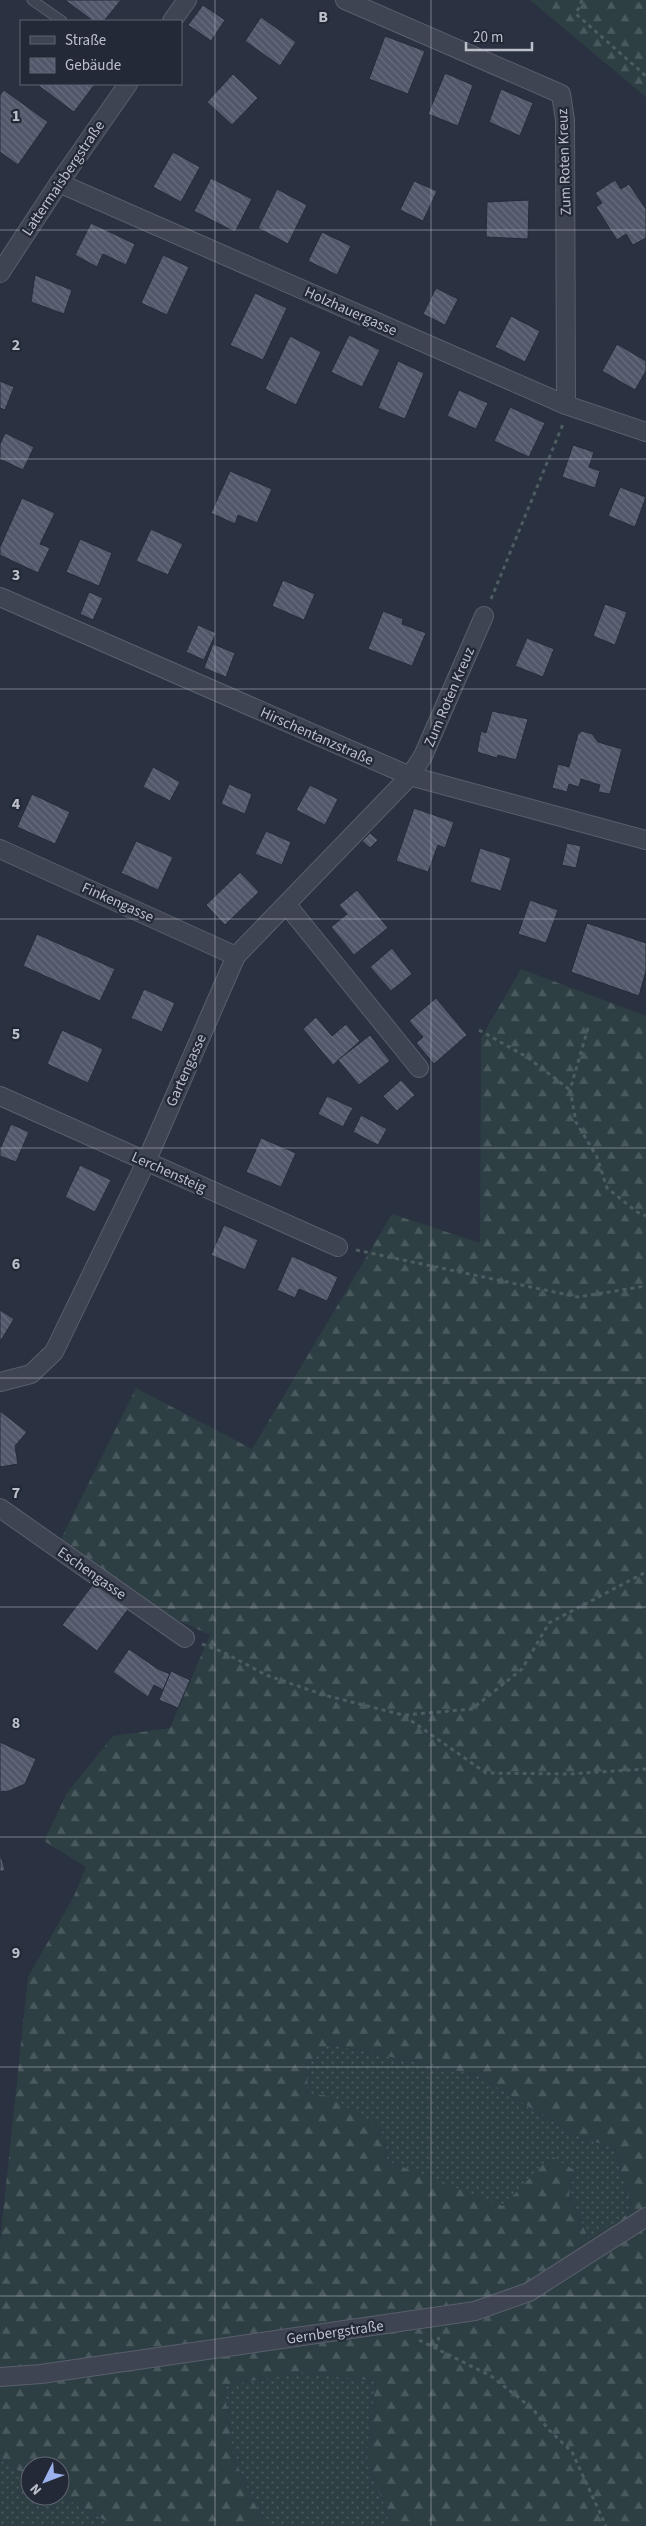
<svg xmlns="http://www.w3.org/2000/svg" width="646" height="2526" viewBox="0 0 646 2526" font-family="'Source Sans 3',sans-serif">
<defs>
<pattern id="grass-dots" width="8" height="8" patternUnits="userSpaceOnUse" patternTransform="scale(1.25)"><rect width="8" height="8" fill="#2d3f43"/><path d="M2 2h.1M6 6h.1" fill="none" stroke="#4a595d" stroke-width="1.8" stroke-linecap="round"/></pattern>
<pattern id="forest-firs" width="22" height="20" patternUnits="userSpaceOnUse" patternTransform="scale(1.25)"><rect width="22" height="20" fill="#2d3f43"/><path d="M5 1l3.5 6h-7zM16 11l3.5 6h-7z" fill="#4a595d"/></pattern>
<pattern id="building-back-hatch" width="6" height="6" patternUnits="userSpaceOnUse" patternTransform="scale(1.25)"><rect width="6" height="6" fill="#51586a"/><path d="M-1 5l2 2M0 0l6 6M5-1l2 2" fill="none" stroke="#686e7e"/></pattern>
</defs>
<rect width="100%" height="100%" fill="#2a3141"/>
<g fill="url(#grass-dots)">
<polygon points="329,2044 477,2075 575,2135 614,2148 633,2210 589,2240 569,2193 574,2170 503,2207 390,2162 380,2126 308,2097 307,2065"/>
<polygon points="300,2372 376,2381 366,2461 387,2511 389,2526 265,2526 234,2459 224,2386"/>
<polygon points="0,2460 30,2477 30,2496 60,2495 115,2526 0,2526"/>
</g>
<g fill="url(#forest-firs)" fill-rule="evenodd">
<polygon points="530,0 646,0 646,97"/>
<path d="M 521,969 L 646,1016 L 646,2526 L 389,2526 L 387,2511 L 366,2461 L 376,2381 L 300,2372 L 224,2386 L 234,2459 L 265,2526 L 115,2526 L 60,2495 L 60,2466 L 30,2466 L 30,2477 L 0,2460 L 0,2242 L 28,1977 L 74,1896 L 86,1867 L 44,1841 L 67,1793 L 113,1736 L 170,1728 L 210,1635 L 160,1612 L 60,1541 L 136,1388 L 252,1449 L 392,1214 L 480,1243 L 481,1038 ZM 329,2044 L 477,2075 L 575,2135 L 614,2148 L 633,2210 L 589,2240 L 569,2194 L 574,2170 L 551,2156 L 503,2206 L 390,2162 L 380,2126 L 324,2095 L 308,2096 L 307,2065 Z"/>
</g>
<g fill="url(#building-back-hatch)" stroke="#252b39">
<polygon points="65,0 121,0 104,21 93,21"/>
<polygon points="203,5 225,20 211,41 188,25"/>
<polygon points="261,17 296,42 280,66 245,41"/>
<polygon points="385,36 425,51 408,94 369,79"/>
<polygon points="445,73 473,85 458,126 428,114"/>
<polygon points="233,74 258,98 232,125 207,102"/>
<polygon points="41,84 95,84 74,112 39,86"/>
<polygon points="501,89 533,103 520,136 489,122"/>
<polygon points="4,90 48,122 18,165 0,152 0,95"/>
<polygon points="173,152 200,167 181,202 153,187"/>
<polygon points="211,178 252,199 235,232 194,211"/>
<polygon points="615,180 621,189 629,184 646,209 646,238 633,245 626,234 617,240 596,207 602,203 595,193"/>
<polygon points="414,181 437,191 423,221 400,210"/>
<polygon points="277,189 307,205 288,244 258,228"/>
<polygon points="529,200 528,239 486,237 487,202"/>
<polygon points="91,223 135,244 126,265 103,254 97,267 75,255"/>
<polygon points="322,232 351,246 337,275 308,261"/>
<polygon points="163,255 189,267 167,315 141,303"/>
<polygon points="35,275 72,290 64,314 31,302"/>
<polygon points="436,288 458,299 445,325 423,314"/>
<polygon points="255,293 287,308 263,360 230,345"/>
<polygon points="511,316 540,331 525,362 495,347"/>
<polygon points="349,335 380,350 362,387 331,372"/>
<polygon points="290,336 321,352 296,405 265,389"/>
<polygon points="617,344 646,361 646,371 635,390 602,371"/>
<polygon points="398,361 424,373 405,419 378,408"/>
<polygon points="0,381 14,387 5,410 0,408"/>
<polygon points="459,390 488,403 476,429 447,416"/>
<polygon points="510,407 545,423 529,457 494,441"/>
<polygon points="5,433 34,447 23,470 0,459 0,444"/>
<polygon points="573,445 594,452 589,467 600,471 595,488 562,477"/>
<polygon points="230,471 272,489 257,523 238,515 235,524 211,513"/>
<polygon points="620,487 646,497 635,527 608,516"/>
<polygon points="22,498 55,513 40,544 50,548 38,573 0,555 0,547"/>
<polygon points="151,529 183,544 168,575 136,561"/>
<polygon points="80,539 112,553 99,586 66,572"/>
<polygon points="283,580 315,594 304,620 272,606"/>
<polygon points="89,592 103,598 93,620 80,614"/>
<polygon points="605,604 627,612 615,645 593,636"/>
<polygon points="383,611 403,619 402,624 426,633 412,666 368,649"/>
<polygon points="198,625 216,633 204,660 186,652"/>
<polygon points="527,638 554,649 543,677 515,666"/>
<polygon points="213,644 235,653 226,677 204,668"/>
<polygon points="492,711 528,719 516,760 498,755 497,758 477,752 481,731 486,733"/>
<polygon points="582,731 592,734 598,742 622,749 610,794 598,792 600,785 581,779 579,787 569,784 567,792 552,788 558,764 569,767 578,734"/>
<polygon points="153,767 180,782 170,801 143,787"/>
<polygon points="229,784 252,794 245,814 221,804"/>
<polygon points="310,785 338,799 325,825 296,810"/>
<polygon points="32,794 70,812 55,844 17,827"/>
<polygon points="414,808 454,822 445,848 438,845 428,872 396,861"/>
<polygon points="266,831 291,842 282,865 255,854"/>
<polygon points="370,833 378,840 370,848 362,841"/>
<polygon points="136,841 173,857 158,890 121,873"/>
<polygon points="567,843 581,846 576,868 562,865"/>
<polygon points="480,848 511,858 501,891 470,882"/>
<polygon points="240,872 259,892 225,925 206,905"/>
<polygon points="357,890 388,928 354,955 331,927 347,914 339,905"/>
<polygon points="530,900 558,910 546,943 518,934"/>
<polygon points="587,923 646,943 646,971 639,996 571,972"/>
<polygon points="37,934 115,969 100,1001 23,966"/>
<polygon points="392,948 412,974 391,991 370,967"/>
<polygon points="144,989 175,1003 162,1032 131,1018"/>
<polygon points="436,998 467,1035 434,1064 416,1043 423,1037 409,1021"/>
<polygon points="316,1017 332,1036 346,1024 360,1041 333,1065 303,1029"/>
<polygon points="62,1030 103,1049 88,1083 47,1064"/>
<polygon points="370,1035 390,1061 359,1085 338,1060"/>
<polygon points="401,1080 415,1095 397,1111 383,1096"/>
<polygon points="327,1096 353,1108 343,1127 318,1114"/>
<polygon points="361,1115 387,1129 378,1145 353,1132"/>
<polygon points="11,1124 29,1132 16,1162 0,1156 0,1149"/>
<polygon points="261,1138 296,1153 281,1187 246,1172"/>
<polygon points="80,1165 111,1180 95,1212 65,1197"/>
<polygon points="224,1225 258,1240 245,1270 211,1255"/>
<polygon points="292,1256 338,1277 327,1301 299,1289 295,1298 277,1290"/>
<polygon points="0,1310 14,1319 0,1342"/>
<polygon points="0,1411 27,1432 15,1446 18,1464 0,1467"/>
<polygon points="95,1582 129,1608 97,1651 62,1625"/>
<polygon points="129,1649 158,1669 170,1674 163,1690 154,1685 148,1697 113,1672"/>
<polygon points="171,1671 190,1680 178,1708 159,1700"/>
<polygon points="0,1742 36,1759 25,1784 9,1791 0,1792"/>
<polygon points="1,1856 5,1870 0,1872 0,1856"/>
</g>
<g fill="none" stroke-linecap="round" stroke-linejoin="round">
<defs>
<polyline id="service" points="32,0 62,21"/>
<g id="minor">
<polyline points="345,0 561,94 565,120 566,405"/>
<polyline points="172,21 187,0"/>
<polyline points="59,183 566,405 646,432"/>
<polyline points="0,273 59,183 128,84"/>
<polyline points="0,597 410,776 646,840"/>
<polyline points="0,849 236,956"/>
<polyline points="287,905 419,1068"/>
<polyline points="0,1096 338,1247"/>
<polyline points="0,1382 31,1374 54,1352 146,1162 236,956 410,776 423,756 484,616"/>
<polyline points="0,1508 185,1638"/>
<polyline points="0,2377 41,2374 475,2311 529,2292 646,2217"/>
</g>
</defs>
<use href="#service" stroke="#595f6c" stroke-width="11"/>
<use href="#minor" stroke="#595f6c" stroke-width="20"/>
<g stroke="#4c5c61" stroke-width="3" stroke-dasharray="4 4" stroke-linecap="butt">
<polyline points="582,0 576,14 646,76"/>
<polyline points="491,599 563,424"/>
<polyline points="588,1028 570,1090 576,1122 597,1157 607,1188 637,1212 646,1216"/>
<polyline points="479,1030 527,1057 570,1090"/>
<polyline points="356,1250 578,1297 646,1286"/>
<polyline points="202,1644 223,1652 266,1675 324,1695 403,1715 486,1773 569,1774 646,1769"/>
<polyline points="405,1715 472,1709 522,1669 549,1623 646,1572"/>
<polyline points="419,2340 491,2376 533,2409 548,2429 572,2452 606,2526"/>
<polyline points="436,2348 439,2337"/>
</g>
<use href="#service" stroke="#3e4451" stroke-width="9"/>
<use href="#minor" stroke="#3e4451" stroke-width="18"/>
</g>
<path fill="none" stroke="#bbc0cb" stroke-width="1" stroke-opacity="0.55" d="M 215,0 L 215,2526M 431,0 L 431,2526M 0,230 L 646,230M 0,459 L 646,459M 0,689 L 646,689M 0,919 L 646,919M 0,1148 L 646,1148M 0,1378 L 646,1378M 0,1607 L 646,1607M 0,1837 L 646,1837M 0,2067 L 646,2067M 0,2296 L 646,2296"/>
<g text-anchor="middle" stroke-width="4.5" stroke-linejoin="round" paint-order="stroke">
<g font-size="15" fill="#bbc0cb" stroke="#232937">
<text transform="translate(564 162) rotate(-92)" y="5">Zum Roten Kreuz</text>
<text transform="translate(63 178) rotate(-56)" y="5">Lattermaisbergstraße</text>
<text transform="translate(351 311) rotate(24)" y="5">Holzhauergasse</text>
<text transform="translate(449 697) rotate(-67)" y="5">Zum Roten Kreuz</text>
<text transform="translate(317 736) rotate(24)" y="5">Hirschentanzstraße</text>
<text transform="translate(118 902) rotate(24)" y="5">Finkengasse</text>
<text transform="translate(186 1070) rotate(-66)" y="5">Gartengasse</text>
<text transform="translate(169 1172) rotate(24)" y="5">Lerchensteig</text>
<text transform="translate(92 1573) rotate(35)" y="5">Eschengasse</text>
<text transform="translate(335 2332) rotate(-8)" y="5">Gernbergstraße</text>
</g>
</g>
<g font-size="16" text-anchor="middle" font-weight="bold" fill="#bbc0cb" stroke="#232937" stroke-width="4.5" stroke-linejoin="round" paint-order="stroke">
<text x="323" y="22">B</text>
<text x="16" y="121">1</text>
<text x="16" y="350">2</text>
<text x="16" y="580">3</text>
<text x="16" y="809">4</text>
<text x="16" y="1039">5</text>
<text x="16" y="1269">6</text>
<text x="16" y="1498">7</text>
<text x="16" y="1728">8</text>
<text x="16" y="1958">9</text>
</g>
<rect x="20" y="20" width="162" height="65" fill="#232937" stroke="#606572"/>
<rect x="30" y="36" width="25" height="8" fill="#3e4451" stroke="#606572"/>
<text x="65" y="45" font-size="15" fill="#bbc0cb">Straße</text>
<rect x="30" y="58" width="25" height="15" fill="url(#building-back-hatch)" stroke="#606572"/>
<text x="65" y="70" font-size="15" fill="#bbc0cb">Gebäude</text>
<g transform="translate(45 2481) rotate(228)"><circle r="24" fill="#232937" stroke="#606572"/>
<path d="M0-4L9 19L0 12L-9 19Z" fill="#9cb2ef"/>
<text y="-8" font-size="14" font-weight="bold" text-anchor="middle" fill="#bbc0cb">N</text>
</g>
<path d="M466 42v8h66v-8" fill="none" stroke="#bbc0cb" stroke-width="2.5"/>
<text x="473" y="42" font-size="15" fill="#bbc0cb" stroke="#232937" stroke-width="4" paint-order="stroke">20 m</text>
</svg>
